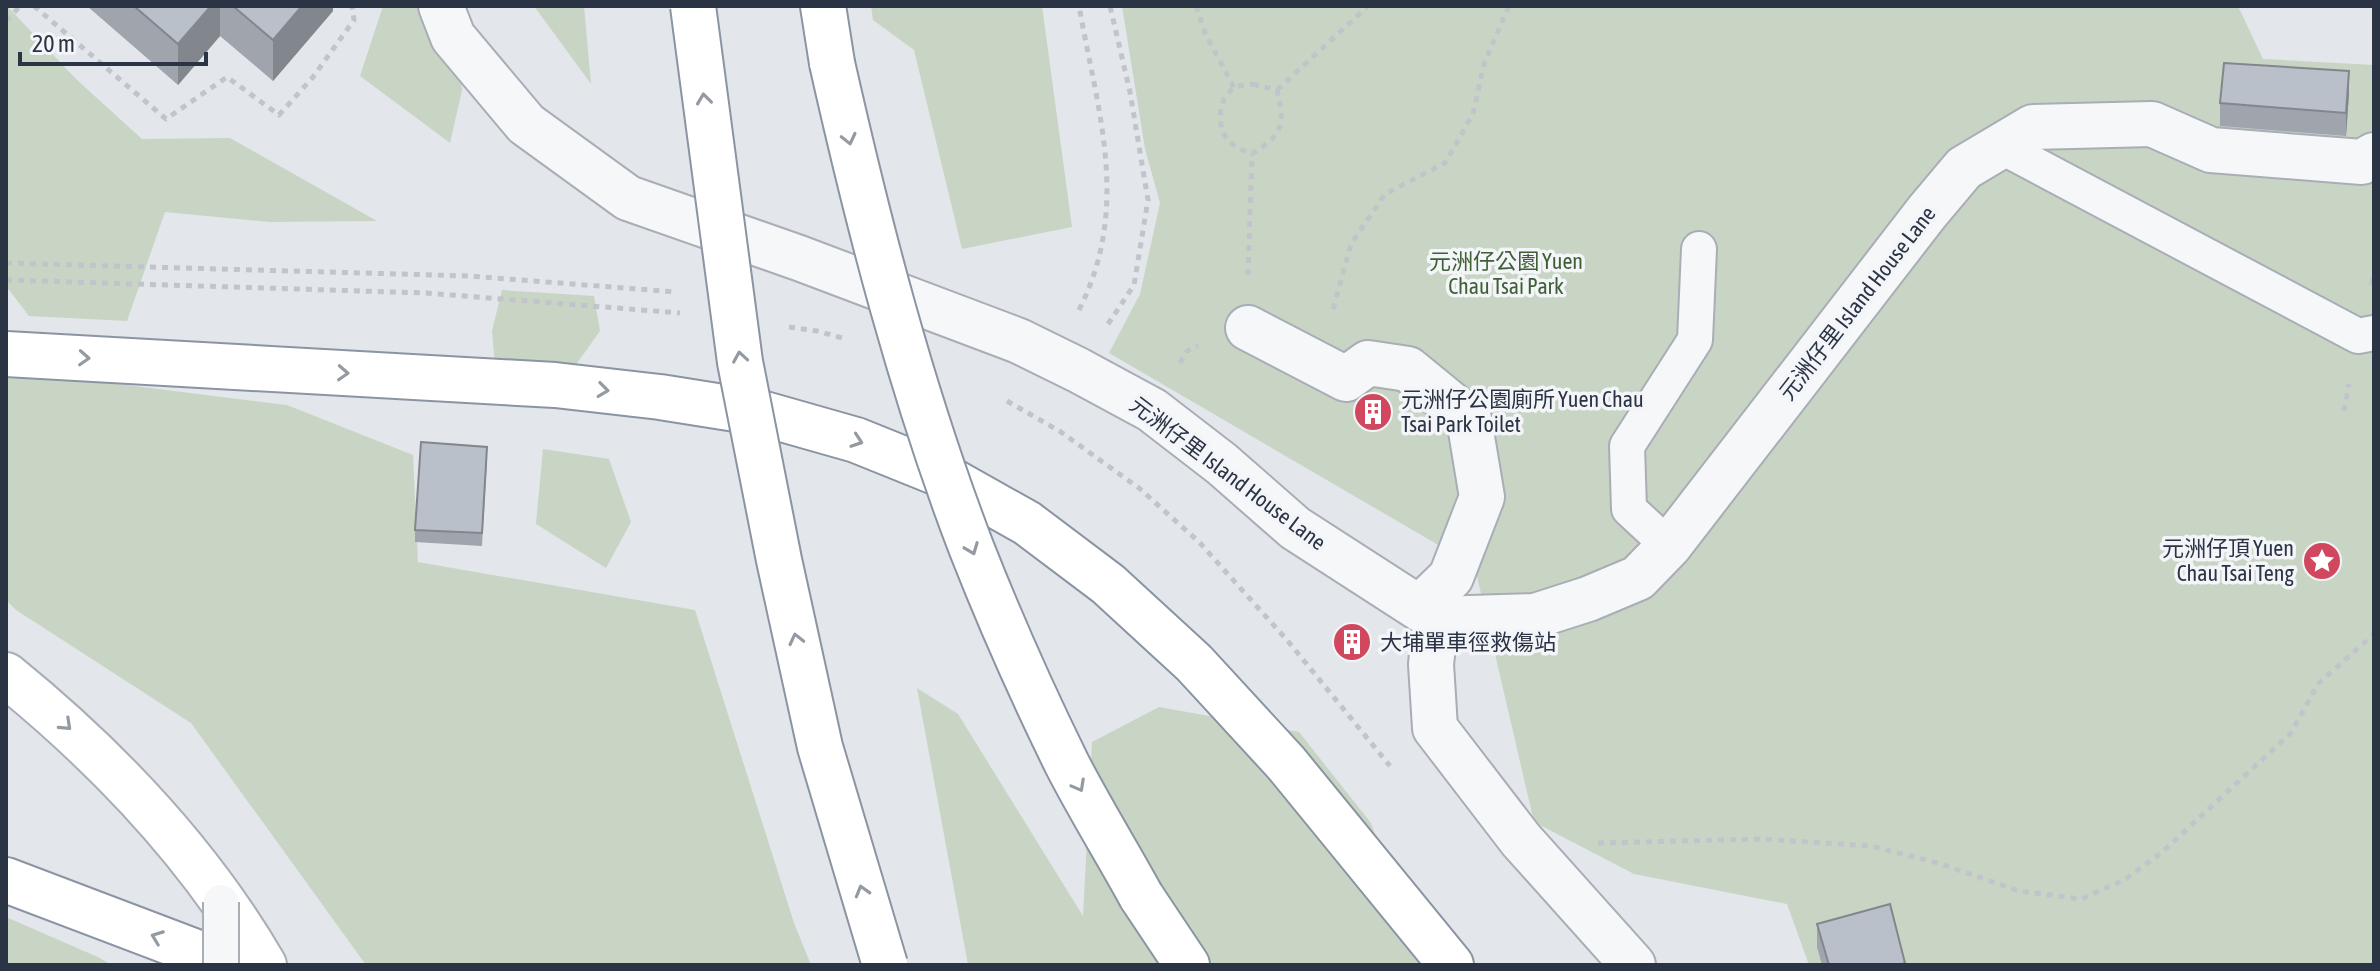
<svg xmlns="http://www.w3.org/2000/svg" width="2380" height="971" viewBox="0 0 2380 971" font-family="'Asap Condensed','Noto Sans TC',sans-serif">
<rect width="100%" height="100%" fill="#e3e6eb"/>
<g fill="#c9d5c4">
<polygon points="383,6 455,6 462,90 450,143 360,76"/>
<polygon points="534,6 584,6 591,84"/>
<polygon points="871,6 1042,6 1072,227 962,249 914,50 873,20"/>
<polygon points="1122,6 2238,6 2263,59 2374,65 2374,965 1809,965 1787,904 1634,874 1534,822 1472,555 1440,546 1109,353 1140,294 1160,203 1145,149"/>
<polygon points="8,7 76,79 142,139 230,138 377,221 270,222 165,212 127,321 29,316 6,286 6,8"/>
<polygon points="502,290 594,296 600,331 565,380 496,378 492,331"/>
<polygon points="6,378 110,383 287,405 413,455 418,562 695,610 794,923 811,965 366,965 191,723 16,610 6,600"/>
<polygon points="543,449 609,459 631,522 606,568 536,524"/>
<polygon points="917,688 958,714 1083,916 1092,742 1159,707 1299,732 1371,823 1420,965 968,965"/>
<polygon points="6,917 100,958 111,965 6,965"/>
</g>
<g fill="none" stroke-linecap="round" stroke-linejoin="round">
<defs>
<g id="lane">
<polyline points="2002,147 2358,336 2374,333"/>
<polyline points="1669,546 1629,509 1627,446 1695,340 1699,249"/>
</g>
<g id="street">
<polyline points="441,6 453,37 526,124 628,198 799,258 1019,341 1078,370 1152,410 1222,464 1295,528 1436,619 1535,616 1588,599 1638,578 1669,546 1927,212 1964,168 2033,127 2152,124 2211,150 2362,162 2374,155"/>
<polyline points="1248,328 1346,379 1368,363 1408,369 1469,419 1482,497 1451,577 1420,607"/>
<polyline points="1436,619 1431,664 1435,728 1521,840 1633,965"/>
</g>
<path id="secondary" d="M 6,675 C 107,757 198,852 264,965"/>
<g id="highway">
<polyline points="823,6 832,63"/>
<polyline points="6,354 555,385 660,397 761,413 856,440 938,473 1027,523 1108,584 1194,663 1286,763 1451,965"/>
<polyline points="6,880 230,965"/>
<polyline points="1141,896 1187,965"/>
</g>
</defs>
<use href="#lane" stroke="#a8adb6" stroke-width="38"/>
<use href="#street" stroke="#a8adb6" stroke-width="48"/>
<use href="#secondary" stroke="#a8adb6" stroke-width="48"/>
<use href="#highway" stroke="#8a94a2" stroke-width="48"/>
<g stroke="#c1c4ca" stroke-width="5" stroke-dasharray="6 6" stroke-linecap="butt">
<polyline points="34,6 166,119 227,77 279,115 313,77 354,20 352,6"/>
<polyline points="1196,6 1205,33 1234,88"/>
<polyline points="6,21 20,6"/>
<path d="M 1253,84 L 1277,90 C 1285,125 1284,133 1252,154 C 1244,151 1235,147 1229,141 C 1216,127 1217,99 1234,88 C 1238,85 1248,85 1253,84 Z"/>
<polyline points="1277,90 1368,6"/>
<polyline points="6,263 469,276 676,292"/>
<polyline points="1248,275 1252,154"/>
<polyline points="6,280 426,293 680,313"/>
<polyline points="2371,285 2374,273"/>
<polyline points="1333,309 1351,244 1385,194 1445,163 1473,114 1484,64 1509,6"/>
<path d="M 1079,310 C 1131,207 1098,113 1079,6"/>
<polyline points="1108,324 1134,285 1148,200 1130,92 1110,6"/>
<polyline points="789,327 817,331 846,339"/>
<polyline points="1180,363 1187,351 1198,346"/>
<polyline points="1007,401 1061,432 1139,488 1199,542 1287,640 1390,766"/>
<polyline points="2344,411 2349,384"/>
<polyline points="1598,843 1762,839 1871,846 1938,863 2019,891 2081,899 2124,880 2160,854 2291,733 2318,684 2374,634"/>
</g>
<use href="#lane" stroke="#f6f7f9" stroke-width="34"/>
<use href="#street" stroke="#f6f7f9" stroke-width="44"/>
<use href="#secondary" stroke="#fff" stroke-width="44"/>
<use href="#highway" stroke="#fff" stroke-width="44"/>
<defs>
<polyline id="lane-bridge" points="221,965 221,902"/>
<g id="highway-bridge">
<polyline points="693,6 740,362 779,560 820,747 885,965"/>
<path d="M 832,63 C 869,227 911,390 971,547 C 1000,621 1032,693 1067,764 C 1090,809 1117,852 1141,896"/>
</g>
</defs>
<use href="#lane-bridge" stroke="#a8adb6" stroke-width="38" stroke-linecap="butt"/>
<use href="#highway-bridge" stroke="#8a94a2" stroke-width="48" stroke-linecap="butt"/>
<use href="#lane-bridge" stroke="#f6f7f9" stroke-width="34"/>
<use href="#highway-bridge" stroke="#fff" stroke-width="44"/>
</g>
<g fill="#a0a5ad">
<polygon points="87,6 333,6 333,11 273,81 220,36 178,85"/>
<polygon points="2349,93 2346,136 2220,126 2220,103"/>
<polygon points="487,460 482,546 415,542 415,530"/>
<polygon points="1817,924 1905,965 1822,965 1817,947"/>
</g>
<g fill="#82868d">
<polygon points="211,6 220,6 220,36 178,85 178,44"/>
<polygon points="302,6 333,6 333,11 273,81 273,40"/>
<polygon points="2349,71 2349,93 2346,136 2346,113"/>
</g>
<g fill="#bac0c9" stroke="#82868d" stroke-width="2">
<polygon points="134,6 211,6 178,44"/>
<polygon points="233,6 302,6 273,40"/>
<polygon points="2224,63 2349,71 2346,113 2220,103"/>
<polygon points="421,442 487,447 482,533 415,530"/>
<polygon points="1890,904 1905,963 1898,965 1829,965 1817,924"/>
</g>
<defs><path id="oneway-chevron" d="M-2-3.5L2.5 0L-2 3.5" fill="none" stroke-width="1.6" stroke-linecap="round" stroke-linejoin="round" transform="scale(2)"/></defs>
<g stroke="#949aa2">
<use href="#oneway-chevron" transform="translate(704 99) rotate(-97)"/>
<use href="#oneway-chevron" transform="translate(849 139) rotate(77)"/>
<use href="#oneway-chevron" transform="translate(740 357) rotate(-99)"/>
<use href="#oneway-chevron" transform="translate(84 358) rotate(3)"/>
<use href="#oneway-chevron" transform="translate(343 373) rotate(3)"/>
<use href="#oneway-chevron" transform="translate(603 390) rotate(7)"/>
<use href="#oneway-chevron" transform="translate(857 441) rotate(19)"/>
<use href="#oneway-chevron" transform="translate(972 549) rotate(69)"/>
<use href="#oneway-chevron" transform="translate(796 639) rotate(-103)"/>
<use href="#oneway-chevron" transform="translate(66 725) rotate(43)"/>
<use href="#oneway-chevron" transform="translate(1079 786) rotate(61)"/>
<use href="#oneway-chevron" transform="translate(862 891) rotate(-106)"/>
<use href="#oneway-chevron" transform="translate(157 937) rotate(-159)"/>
</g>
<defs>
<symbol id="building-disc" viewBox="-11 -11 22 22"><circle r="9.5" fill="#d1475d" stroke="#f3f5f8"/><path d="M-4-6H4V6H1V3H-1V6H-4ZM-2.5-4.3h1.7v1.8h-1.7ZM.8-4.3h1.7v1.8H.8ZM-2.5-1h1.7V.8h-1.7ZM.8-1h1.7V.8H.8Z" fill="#fff"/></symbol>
<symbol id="sight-disc" viewBox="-11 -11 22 22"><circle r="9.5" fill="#d1475d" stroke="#f3f5f8"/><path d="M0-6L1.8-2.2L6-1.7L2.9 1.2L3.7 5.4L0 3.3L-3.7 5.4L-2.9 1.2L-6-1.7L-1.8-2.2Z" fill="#fff"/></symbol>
</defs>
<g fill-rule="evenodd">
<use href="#building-disc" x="1351" y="390" width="44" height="44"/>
<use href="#sight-disc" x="2300" y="539" width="44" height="44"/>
<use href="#building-disc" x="1330" y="620" width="44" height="44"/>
</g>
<g text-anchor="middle" stroke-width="7" stroke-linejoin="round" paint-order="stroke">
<g font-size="22" fill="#3f6037" stroke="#f3f5f8">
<text x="1506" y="269">元洲仔公園 Yuen<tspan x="1506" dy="25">Chau Tsai Park</tspan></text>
</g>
<g font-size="22" fill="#2a3444" stroke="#f3f5f8">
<text transform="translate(1857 303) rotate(-52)" y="8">元洲仔里 Island House Lane</text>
<text transform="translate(1228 473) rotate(37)" y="8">元洲仔里 Island House Lane</text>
</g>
<g font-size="22" fill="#2a3444" stroke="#f3f5f8" text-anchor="start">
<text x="1401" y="407">元洲仔公園廁所 Yuen Chau<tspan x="1401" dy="25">Tsai Park Toilet</tspan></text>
<text x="2294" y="556" text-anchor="end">元洲仔頂 Yuen<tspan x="2294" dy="25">Chau Tsai Teng</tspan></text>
<text x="1380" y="650">大埔單車徑救傷站</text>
</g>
</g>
<rect width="2380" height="971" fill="none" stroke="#2a3444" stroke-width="16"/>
<path d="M20 52v12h186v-12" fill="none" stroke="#2a3444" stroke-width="4"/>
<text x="32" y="52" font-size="24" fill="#2a3444" stroke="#f3f5f8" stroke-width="6" paint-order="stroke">20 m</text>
</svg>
